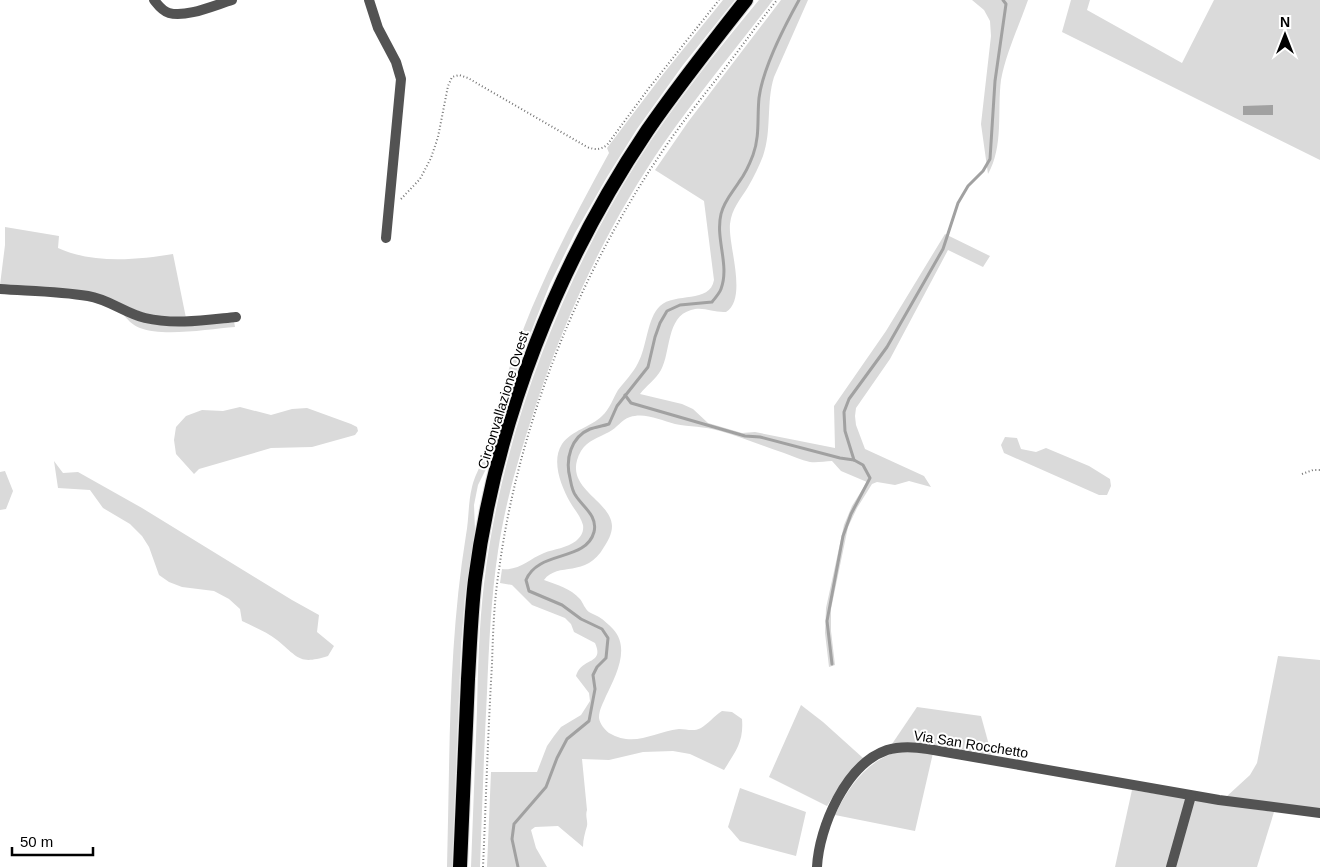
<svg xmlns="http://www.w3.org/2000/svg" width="1320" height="867" viewBox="0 0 1320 867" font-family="Helvetica,sans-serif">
<rect width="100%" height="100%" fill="#fff"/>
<g fill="#dadada">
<path d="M 723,0 L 735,0 L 683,65 L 637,129 L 607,177 L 575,233 L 550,284 L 536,319 L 517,369 L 489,463 L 478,485 L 474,505 L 475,530 L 465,596 L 461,647 L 452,867 L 447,867 C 450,756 448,645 466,535 C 469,519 468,503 472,487 C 474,477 480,468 482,459 C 498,400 516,342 541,287 C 561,241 585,197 609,153 L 607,148 L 664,73 Z"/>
<path d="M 759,0 L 773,0 C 737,47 698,94 664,143 C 607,226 564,318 533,414 C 518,459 505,504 498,551 C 491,598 489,645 487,692 C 484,751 482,809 480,867 L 471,867 C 473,815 475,763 477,711 C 478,669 479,626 484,584 C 501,437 559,287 637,162 C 673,105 716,52 759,0 Z"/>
<path d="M 781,0 L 808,0 L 774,77 C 766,102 772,131 763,156 C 759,166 754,177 748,187 C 740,200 732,208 730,224 C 728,246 748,298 726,312 C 714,313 703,306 691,310 C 666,317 671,352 661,370 C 656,379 646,386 640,394 L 682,404 L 693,409 L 708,423 L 742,433 L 755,432 L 835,448 L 834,406 L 886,331 L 945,234 L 990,256 L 983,267 L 948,250 L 890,359 L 856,408 L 855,416 L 856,425 L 865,449 L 924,476 L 931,487 L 909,481 L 895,485 L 877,482 L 872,484 L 857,508 L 848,527 L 831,609 L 831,631 L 835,665 L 829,667 L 825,633 L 826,608 L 844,525 L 852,506 L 867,482 L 841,471 L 832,461 C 825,461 817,463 810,462 C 801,460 793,456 784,453 C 763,446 741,437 720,431 C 704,426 690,427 675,424 C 661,420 644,412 630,417 C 621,420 617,428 609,432 C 598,438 588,440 581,451 C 560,488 611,499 612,526 C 612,534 608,541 604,547 C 586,579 558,561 544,580 C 557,585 570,588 580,599 C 583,603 585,609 589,612 C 592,614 596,615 599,617 C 604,620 609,625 613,629 C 631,648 615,677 606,696 C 603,704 599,709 599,718 C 600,724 604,729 609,733 C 635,748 653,732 679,729 C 687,729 693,732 701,728 C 708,724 714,716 722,711 L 732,712 L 742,719 C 744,742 735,752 724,770 L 690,754 L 673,751 L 643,752 L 609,760 L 582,759 L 587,810 C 585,816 588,821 587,826 C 585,833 583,839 583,847 L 558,826 L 535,827 L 531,830 L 536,848 L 547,867 L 487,867 L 491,772 L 537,772 L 547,746 L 554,736 L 561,727 L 581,715 L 590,701 L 589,693 L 576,676 C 581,657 605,665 595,643 L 574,632 L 571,624 L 565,618 L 532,605 L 512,585 L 500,583 L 502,569 C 519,571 529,559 544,553 C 554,549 567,548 576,541 C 581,537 584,532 583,525 C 581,517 574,509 570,502 C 561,486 551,461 562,444 C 572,430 591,427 602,416 C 610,409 613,398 618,390 C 625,381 633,373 638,363 C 647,347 647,318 660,306 C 675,292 710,304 714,280 L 704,201 L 655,170 L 688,122 Z"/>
<path d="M 972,0 L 1028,0 C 1019,26 1006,53 1001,80 C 997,111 1004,146 988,174 L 981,124 L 991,36 L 990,21 L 984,10 Z"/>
<polygon points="1071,0 1090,0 1087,10 1182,63 1214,0 1320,0 1320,160 1062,32"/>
<path d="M 5,227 L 59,236 L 58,248 C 93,264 137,260 173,254 L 186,318 L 154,317 L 108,299 L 0,285 L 5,245 Z"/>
<path d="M 122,313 L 130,317 L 234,321 L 235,327 C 210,329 163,337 140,328 C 132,325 127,319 122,313 Z"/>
<polygon points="240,407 271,415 292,409 307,408 351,424 357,427 358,431 355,435 312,447 271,448 199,469 194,474 176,454 174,440 176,427 186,416 202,410 223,411"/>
<polygon points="1005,437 1017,438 1021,449 1036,452 1046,448 1089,466 1110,479 1111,486 1107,495 1099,495 1004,453 1001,445"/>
<path d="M 54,461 L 63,473 L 78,472 L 142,508 L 292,600 L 319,615 L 317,632 L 334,646 L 328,656 C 299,665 299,658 277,640 C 267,632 254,627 242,621 L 240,609 L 229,599 L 214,591 L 182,587 L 169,582 L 159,575 L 149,547 L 142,536 L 130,524 L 103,508 L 90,490 L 58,488 Z"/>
<polygon points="5,471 13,491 6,509 0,510 0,472"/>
<polygon points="1278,656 1320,660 1320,809 1226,797 1250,775 1257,763"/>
<polygon points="801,705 823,722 863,758 843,781 827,806 769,777"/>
<polygon points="917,707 981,716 992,756 892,744"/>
<path d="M 908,751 L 933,753 L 915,831 L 835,815 C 846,791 864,765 889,755 C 894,752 902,752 908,751 Z"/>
<polygon points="740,788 806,812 796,856 740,841 728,827"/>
<polygon points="1132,790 1274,812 1257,867 1115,867"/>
</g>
<polygon fill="#a1a1a1" points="1273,105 1273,115 1243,115 1243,106"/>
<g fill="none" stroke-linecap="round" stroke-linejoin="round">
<g stroke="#a1a1a1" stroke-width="3">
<polyline points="625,395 631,403 745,436 760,437 840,458 854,460 863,465 870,478 851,514 843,536 827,621 832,664"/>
<polyline points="854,460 845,431 844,412 849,399 887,347 943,249 958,203 968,186 983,171 990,159 995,81 1006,4 1003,0"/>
<path d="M 518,867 L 512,839 L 514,824 L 546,787 L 557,758 L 567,739 L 589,721 L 595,689 L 593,675 L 597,667 L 606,658 L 608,638 L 602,629 L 581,619 L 562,605 L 529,591 L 526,580 C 538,550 586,562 594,532 C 598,516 583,507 576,496 C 572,491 571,483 570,478 C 565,459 571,437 590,429 C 596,427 603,426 609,424 L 617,406 L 648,367 L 655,337 L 660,323 L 667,311 L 680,305 L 712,302 C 715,298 719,294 721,289 C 730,265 715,239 721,214 C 724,201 732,193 739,182 C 745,174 750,163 753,155 C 760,136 757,118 759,98 C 763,67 784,27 799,0"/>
</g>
<defs>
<path id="trunk" d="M 460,867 C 463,804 465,742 468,679 C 470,646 471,613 475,580 C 496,420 557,265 647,131 C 678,86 712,43 746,0"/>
</defs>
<use href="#trunk" stroke="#dbdbdb" stroke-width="16"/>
<g stroke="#757575" stroke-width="2" stroke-dasharray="1 2.5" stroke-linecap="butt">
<path d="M 401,199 L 420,179 L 431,158 L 438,137 L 448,86 L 452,77 L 459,75 L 468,78 L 587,147 C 595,150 600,150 607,145 L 649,88 L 719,0"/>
<polyline points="1302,474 1313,470 1320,470"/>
<path d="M 483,867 C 486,799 488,732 492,664 C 493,633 494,601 499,570 C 519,420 582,267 668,143 C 686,117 706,93 725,68 C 743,45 759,22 777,0"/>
</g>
<g stroke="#535353" stroke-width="10">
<path d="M 154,0 C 158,5 162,11 169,13 C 186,18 215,5 232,0"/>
<polyline points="369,0 378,28 396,62 401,79 386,238"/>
<path d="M 0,289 C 29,291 59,291 88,296 C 108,299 125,313 145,318 C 175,325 206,320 236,317"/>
<path d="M 817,867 C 819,827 846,764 887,750 C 900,746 915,747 928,749 L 1219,800 L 1320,813"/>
<polyline points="1171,867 1191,796"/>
</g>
<use href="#trunk" stroke="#000" stroke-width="14"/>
</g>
<g text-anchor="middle" stroke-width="4" stroke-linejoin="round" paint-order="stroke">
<g font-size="14" fill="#000" stroke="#fff">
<text transform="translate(503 400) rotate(-73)" y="5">Circonvallazione Ovest</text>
<text transform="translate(971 744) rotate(9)" y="5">Via San Rocchetto</text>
</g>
</g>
<g transform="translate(1285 35)" stroke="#ffffff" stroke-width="4" paint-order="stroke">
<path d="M0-4L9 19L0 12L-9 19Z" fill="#000000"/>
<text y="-8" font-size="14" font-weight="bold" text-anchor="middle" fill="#000000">N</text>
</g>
<path d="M12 847v8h81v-8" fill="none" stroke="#000000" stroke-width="2.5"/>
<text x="20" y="847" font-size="15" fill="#000000" stroke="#ffffff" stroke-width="4" paint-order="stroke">50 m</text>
</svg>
